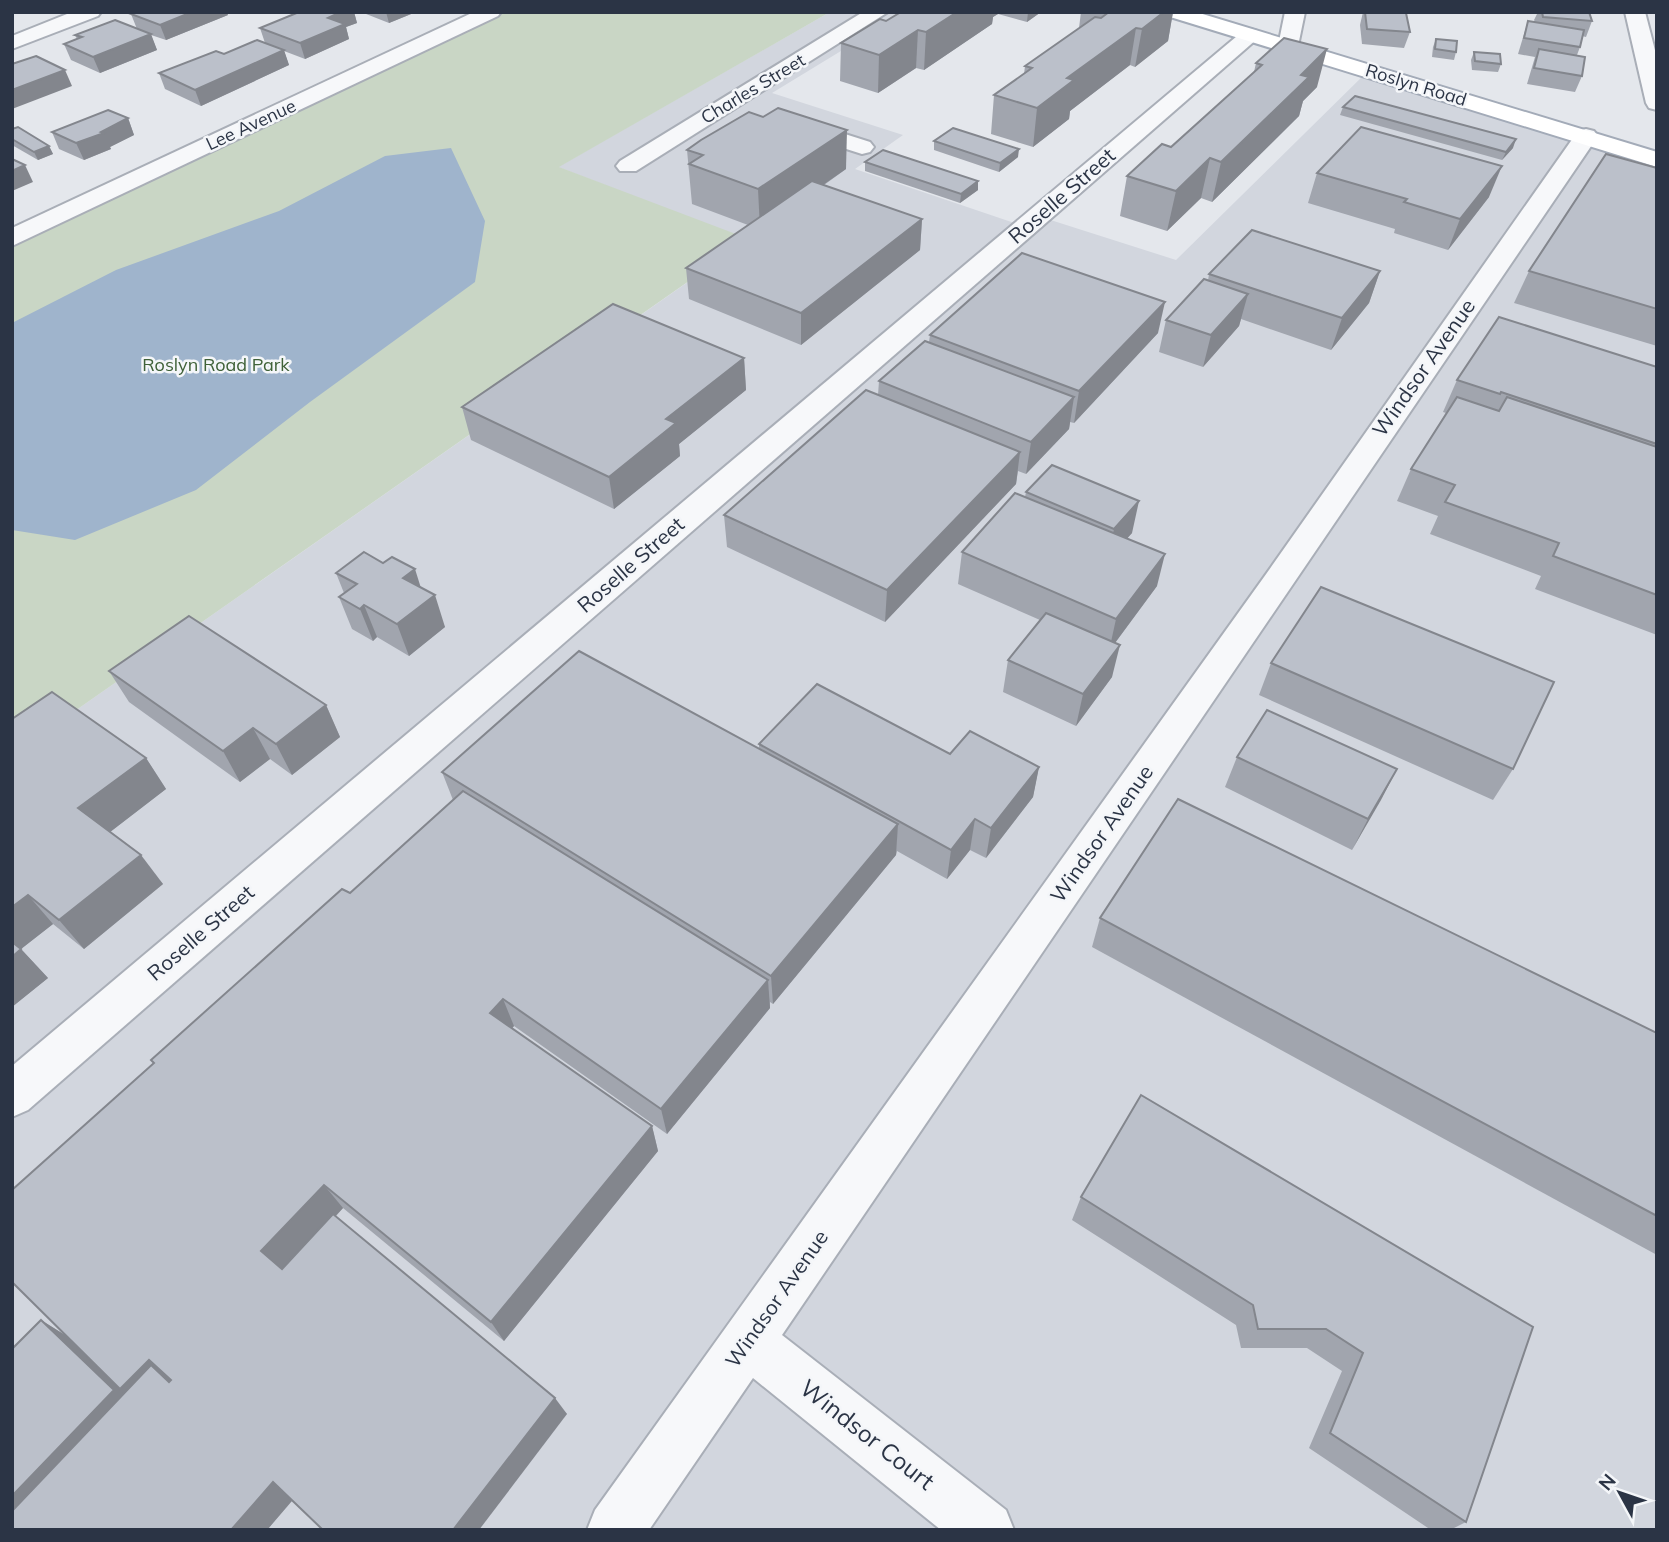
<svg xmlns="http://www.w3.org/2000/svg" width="1669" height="1542" viewBox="0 0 1669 1542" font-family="Mulish,sans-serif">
<rect width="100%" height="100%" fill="#e4e7ec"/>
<polygon fill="#d2d6de" points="830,12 905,12 772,93 903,135 855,169 1026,227 1038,216 1176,260 1369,70 1657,160 1657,1530 12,1530 12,755 748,240 558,167"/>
<polygon fill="#c9d6c5" points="488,12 830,12 559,167 749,239 12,755 12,237"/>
<polygon fill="#9fb4cc" points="451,148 485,221 475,282 310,402 196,490 75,540 12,530 12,323 116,270 279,211 385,156"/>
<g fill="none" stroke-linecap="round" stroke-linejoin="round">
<defs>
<g id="minor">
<polygon points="72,12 101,12 98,16 12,49 12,36"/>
<polygon points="474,12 501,12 498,16 12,246 12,228"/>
<polygon points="863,12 888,12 636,171 620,171 616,166 620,161"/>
<polygon points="1285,12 1305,12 1298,46 1295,50 1281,50 1278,46"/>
<polygon points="1625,12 1645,12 1657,58 1657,110 1649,108 1646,103"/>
<polygon points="1250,29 1257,31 1260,35 1257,39 28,1110 12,1117 12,1066 1243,31"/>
<polygon points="798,119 870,142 874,147 870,152 862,154 790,131 787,126 790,121"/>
<polygon points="1586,129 1594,131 1598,136 782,1335 1006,1510 1014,1530 941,1530 753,1378 649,1530 587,1530 595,1510 1264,577 1578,131"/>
</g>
<polygon id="major" points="1164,12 1196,12 1657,152 1657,167 1167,16"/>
</defs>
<use href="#minor" stroke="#a9aeb7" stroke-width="4"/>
<use href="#major" stroke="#a3abb8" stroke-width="4"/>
<use href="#minor" fill="#f7f8fa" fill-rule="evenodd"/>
<use href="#major" fill="#fff" fill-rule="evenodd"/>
</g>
<g fill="#a1a5ae">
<polygon points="299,12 354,12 357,23 346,27 349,39 305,59 284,51 289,65 201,106 165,89 159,73 265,43 260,28"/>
<polygon points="361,12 416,12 389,23"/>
<polygon points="901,12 1041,12 1027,22 998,14 993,17 992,24 924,70 916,68 878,93 840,81 841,43 886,21"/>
<polygon points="1081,12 1173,12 1168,41 1135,67 1130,65 1070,111 1069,119 1033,147 991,134 994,95 1024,74 1025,66 1079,28"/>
<polygon points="1363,12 1404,12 1410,32 1404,48 1362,44 1360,25"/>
<polygon points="1536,12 1589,12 1592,21 1586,37 1582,36 1580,47 1577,55 1582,76 1575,92 1527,84 1535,57 1518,54 1528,21 1535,22 1534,20 1537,14"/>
<polygon points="131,14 228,15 166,40 151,35 157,50 100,73 71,60 64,44 77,39 75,35 137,29"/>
<polygon points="1284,38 1317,87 1303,101 1299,116 1212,202 1201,198 1167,231 1120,216 1127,176 1171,147 1254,72 1256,63"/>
<polygon points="1436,39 1456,52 1454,60 1432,57 1433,47"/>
<polygon points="1474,52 1501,64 1498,72 1472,70 1471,60"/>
<polygon points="1343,107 1513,148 1502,160 1340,115"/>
<polygon points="128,118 134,135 110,147 111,149 84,160 59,149 52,132"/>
<polygon points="12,129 49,146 53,154 38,160 12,145"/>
<polygon points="934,141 1018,157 999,172 934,150"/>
<polygon points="687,150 846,169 824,185 922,219 920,250 801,345 689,299 686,268 748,225 692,204"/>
<polygon points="865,162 978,181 978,190 960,203 865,171"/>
<polygon points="1657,168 1657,346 1514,303 1529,271"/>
<polygon points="1317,173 1489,197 1448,250 1394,233 1395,229 1308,203"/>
<polygon points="1380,271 1369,303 1331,350 1241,319 1239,326 1203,367 1159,352 1166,320 1208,281 1209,274"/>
<polygon points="1158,333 1074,423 1070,422 1069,429 1026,474 1018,471 1016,484 885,622 727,547 724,515 878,395 879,381 929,342 930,335"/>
<polygon points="744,358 746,390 679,444 680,456 614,509 471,440 462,407"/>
<polygon points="1657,367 1657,635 1535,589 1541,576 1430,534 1438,516 1397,501 1411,469 1446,413 1443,412 1457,380"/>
<polygon points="1026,492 1132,533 1127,538 1157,586 1115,643 1112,677 1076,726 1003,692 1008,660 1040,620 958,584 962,552 1025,497"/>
<polygon points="336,573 421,588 445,627 409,656 377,637 373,641 352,629 339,597 344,593"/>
<polygon points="1271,663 1513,769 1493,800 1259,695"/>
<polygon points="109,671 326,705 340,737 292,775 270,759 240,782 129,702"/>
<polygon points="12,719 146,758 166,789 110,832 163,884 84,949 53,924 21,949 48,978 12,1007"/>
<polygon points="759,744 950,754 1039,767 1033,797 986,858 970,850 947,879 897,851 896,855 773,1004 770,1002 770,1008 667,1134 514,1026 512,1028 652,1126 658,1151 504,1341 343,1208 336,1216 567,1414 292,1501 267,1530 12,1530 41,1320 68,1337 350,893 453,800 442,772 759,749"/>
<polygon points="1237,757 1397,769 1352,850 1225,787"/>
<polygon points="1100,918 1657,1033 1657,1255 1092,947"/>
<polygon points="1081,1197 1533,1327 1466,1522 1450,1530 1431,1530 1309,1448 1342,1371 1307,1348 1241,1348 1236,1325 1072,1220"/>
</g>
<g fill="#83868d">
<polygon points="192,12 227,12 228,15 166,40 160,25"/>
<polygon points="341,12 354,12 357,23 346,27 349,39 305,59 300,43 328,18"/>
<polygon points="386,12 416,12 389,23"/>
<polygon points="957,12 998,12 998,14 993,17 992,24 924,70 926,32"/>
<polygon points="1028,12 1041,12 1027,22"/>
<polygon points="1164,12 1173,12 1168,41 1135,67 1142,29"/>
<polygon points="1136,28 1130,65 1070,111 1069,119 1033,147 1037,108 1067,78"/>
<polygon points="918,30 916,68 878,93 879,55"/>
<polygon points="151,34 157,50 100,73 93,57"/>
<polygon points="1327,49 1317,87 1303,101 1299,116 1212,202 1221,162 1301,75"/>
<polygon points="284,50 289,65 201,106 195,90"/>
<polygon points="65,70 72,86 12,109 12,90"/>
<polygon points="128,118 134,135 110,147 111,149 84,160 76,143"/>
<polygon points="847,130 846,169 760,229 758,189"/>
<polygon points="1516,139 1513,148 1502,160 1506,152"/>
<polygon points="49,146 53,154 38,160 34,152"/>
<polygon points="1019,149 1018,157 999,172 1000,163"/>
<polygon points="1210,158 1201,198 1167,231 1176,191"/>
<polygon points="25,165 33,182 12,191 12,171"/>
<polygon points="1502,166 1489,197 1448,250 1460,219"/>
<polygon points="978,181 978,190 960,203 961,194"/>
<polygon points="922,219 920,250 801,345 801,313"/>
<polygon points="1380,271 1369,303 1331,350 1342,318"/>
<polygon points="1248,294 1239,326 1203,367 1211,335"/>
<polygon points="1165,302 1158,333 1074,423 1079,391"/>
<polygon points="744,358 746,390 679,444 680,456 614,509 609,477 666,419"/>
<polygon points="1074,397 1069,429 1026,474 1031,442"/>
<polygon points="1020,452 1016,484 885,622 887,590"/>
<polygon points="1139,501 1132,533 1107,561 1114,529"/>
<polygon points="1165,554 1157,586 1109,651 1116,619"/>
<polygon points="415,569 425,601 403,578"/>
<polygon points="435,595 445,627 409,656 397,624"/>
<polygon points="364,605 377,637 373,641 360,609"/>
<polygon points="1120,645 1112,677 1076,726 1083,694"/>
<polygon points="326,705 340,737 292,775 276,744"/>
<polygon points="253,728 270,759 240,782 223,751"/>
<polygon points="146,758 166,789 101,839 78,808"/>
<polygon points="1039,767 1033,797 986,858 991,828"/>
<polygon points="1397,769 1381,800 1352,850 1368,819"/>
<polygon points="975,819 970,850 947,879 951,850"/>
<polygon points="898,824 896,855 773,1004 771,976"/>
<polygon points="141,855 163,884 84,949 59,920"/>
<polygon points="28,895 53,924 21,949 48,978 12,1007 12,907"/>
<polygon points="768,980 770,1008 667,1134 661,1109"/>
<polygon points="503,999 514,1026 502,1040 490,1013"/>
<polygon points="652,1126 658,1151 504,1341 491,1322"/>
<polygon points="324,1185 343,1208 283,1272 261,1251"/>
<polygon points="41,1320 73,1340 149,1360 176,1378 12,1530 12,1496"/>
<polygon points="555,1398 567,1414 479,1530 453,1530"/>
<polygon points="273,1482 296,1496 267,1530 231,1530"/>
</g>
<g fill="#bbc0ca" stroke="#83868d" stroke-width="2">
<polygon points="136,12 192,12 160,25 131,14"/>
<polygon points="299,12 341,12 328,18 345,24 300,43 260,28"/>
<polygon points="901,12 957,12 926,32 918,30 879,55 841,43 880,19 886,21"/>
<polygon points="1109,12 1164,12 1142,29 1136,28 1067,78 1074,80 1037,108 994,95 1032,68 1025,66 1095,17 1101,18"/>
<polygon points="1365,12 1406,13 1410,32 1367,29"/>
<polygon points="1542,12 1589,12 1592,21 1543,17"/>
<polygon points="115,20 151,34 93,57 64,44 82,37 75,35"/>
<polygon points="1528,21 1584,30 1580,47 1524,38"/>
<polygon points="1284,38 1327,49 1301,75 1309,77 1221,162 1210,158 1176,191 1127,176 1162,144 1171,147 1262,65 1256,63"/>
<polygon points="1436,39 1457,41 1456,52 1435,49"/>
<polygon points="257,40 284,50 195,90 159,73 216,51 224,54"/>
<polygon points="1539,49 1585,57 1582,76 1534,68"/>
<polygon points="1474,52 1500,54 1501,64 1475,61"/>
<polygon points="36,56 65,70 12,90 12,64"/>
<polygon points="1355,96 1516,139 1506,152 1343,107"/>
<polygon points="778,108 847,130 758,189 689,164 703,155 687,150 701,140 749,112 763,117"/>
<polygon points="108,110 128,118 101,132 104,133 76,143 52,132"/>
<polygon points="18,127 49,146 34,152 12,139 12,129"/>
<polygon points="1361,127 1502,166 1460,219 1404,202 1407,199 1317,173"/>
<polygon points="953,128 1019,149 1000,163 934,141"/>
<polygon points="883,150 978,181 961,194 865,162"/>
<polygon points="1606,154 1657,168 1657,309 1529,271"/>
<polygon points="12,159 25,165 12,171"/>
<polygon points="812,181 922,219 801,313 686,268"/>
<polygon points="1252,230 1380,271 1342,318 1209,274"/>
<polygon points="1022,253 1165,302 1079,391 930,335"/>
<polygon points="1204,279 1248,294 1211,335 1166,320"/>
<polygon points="613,304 744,358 666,419 676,423 609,477 462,407"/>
<polygon points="1499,317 1657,367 1657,444 1501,392 1500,394 1457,380"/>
<polygon points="925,341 1074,397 1031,442 879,381"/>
<polygon points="866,390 1020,452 887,590 724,515"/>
<polygon points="1457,397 1499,411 1507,397 1657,447 1657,595 1553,556 1559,543 1445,502 1455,485 1411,469"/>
<polygon points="1052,465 1139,501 1114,529 1026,492"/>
<polygon points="1015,493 1165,554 1116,619 962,552"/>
<polygon points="364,552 383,563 392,557 415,569 403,578 435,595 397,624 364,605 360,609 339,597 357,584 336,573"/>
<polygon points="1321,587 1554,682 1513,769 1271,663"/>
<polygon points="1046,613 1120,645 1083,694 1008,660"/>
<polygon points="189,616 326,705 276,744 253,728 223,751 109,671"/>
<polygon points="579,651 898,824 771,976 442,772"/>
<polygon points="817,684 950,754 970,731 1039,767 991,828 975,819 951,850 759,744"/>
<polygon points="52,692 146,758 78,808 141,855 59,920 28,895 12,907 12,719"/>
<polygon points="1267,710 1397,769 1368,819 1237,757"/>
<polygon points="463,791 768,980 661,1109 503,999 490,1013 652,1126 491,1322 324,1185 261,1251 282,1269 333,1214 555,1398 453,1530 323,1530 273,1482 231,1530 12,1530 12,1511 151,1365 169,1382 171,1380 149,1360 120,1389 12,1282 12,1190 154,1063 151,1060 342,889 350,893"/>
<polygon points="1178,799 1657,1033 1657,1216 1100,918"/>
<polygon points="12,942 21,949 12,957"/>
<polygon points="1141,1095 1533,1327 1466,1522 1330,1433 1363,1353 1326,1329 1258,1329 1253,1305 1081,1197"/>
<polygon points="41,1320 114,1390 12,1496 12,1349"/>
</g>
<g text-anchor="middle" stroke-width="5" stroke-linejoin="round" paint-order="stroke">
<g font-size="18" fill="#2b3445" stroke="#f4f6f9">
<text transform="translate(1416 85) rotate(17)" y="6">Roslyn Road</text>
<text transform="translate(753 89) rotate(-31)" y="6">Charles Street</text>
<text transform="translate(251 125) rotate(-25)" y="6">Lee Avenue</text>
</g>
<g font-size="18" fill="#3f6138" stroke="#f4f6f9">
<text x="216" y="371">Roslyn Road Park</text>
</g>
<g font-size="21" fill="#2b3445" stroke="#f4f6f9">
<text transform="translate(1062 196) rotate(-41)" y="7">Roselle Street</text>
<text transform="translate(1424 368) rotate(-55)" y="7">Windsor Avenue</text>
<text transform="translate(631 565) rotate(-41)" y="7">Roselle Street</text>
<text transform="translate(1102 834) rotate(-55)" y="7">Windsor Avenue</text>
<text transform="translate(201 933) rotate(-41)" y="7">Roselle Street</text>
<text transform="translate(777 1299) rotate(-55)" y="7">Windsor Avenue</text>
</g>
<g font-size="24" fill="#2b3445" stroke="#f4f6f9">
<text transform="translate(867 1435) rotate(38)" y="8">Windsor Court</text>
</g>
</g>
<rect width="1669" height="1542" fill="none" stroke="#2b3445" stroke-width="28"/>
<g transform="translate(1620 1493) rotate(310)" stroke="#f4f6f9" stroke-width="5" paint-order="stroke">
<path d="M0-5L12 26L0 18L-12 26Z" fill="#2b3445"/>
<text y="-10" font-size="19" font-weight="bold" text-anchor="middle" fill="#2b3445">N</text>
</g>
</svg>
